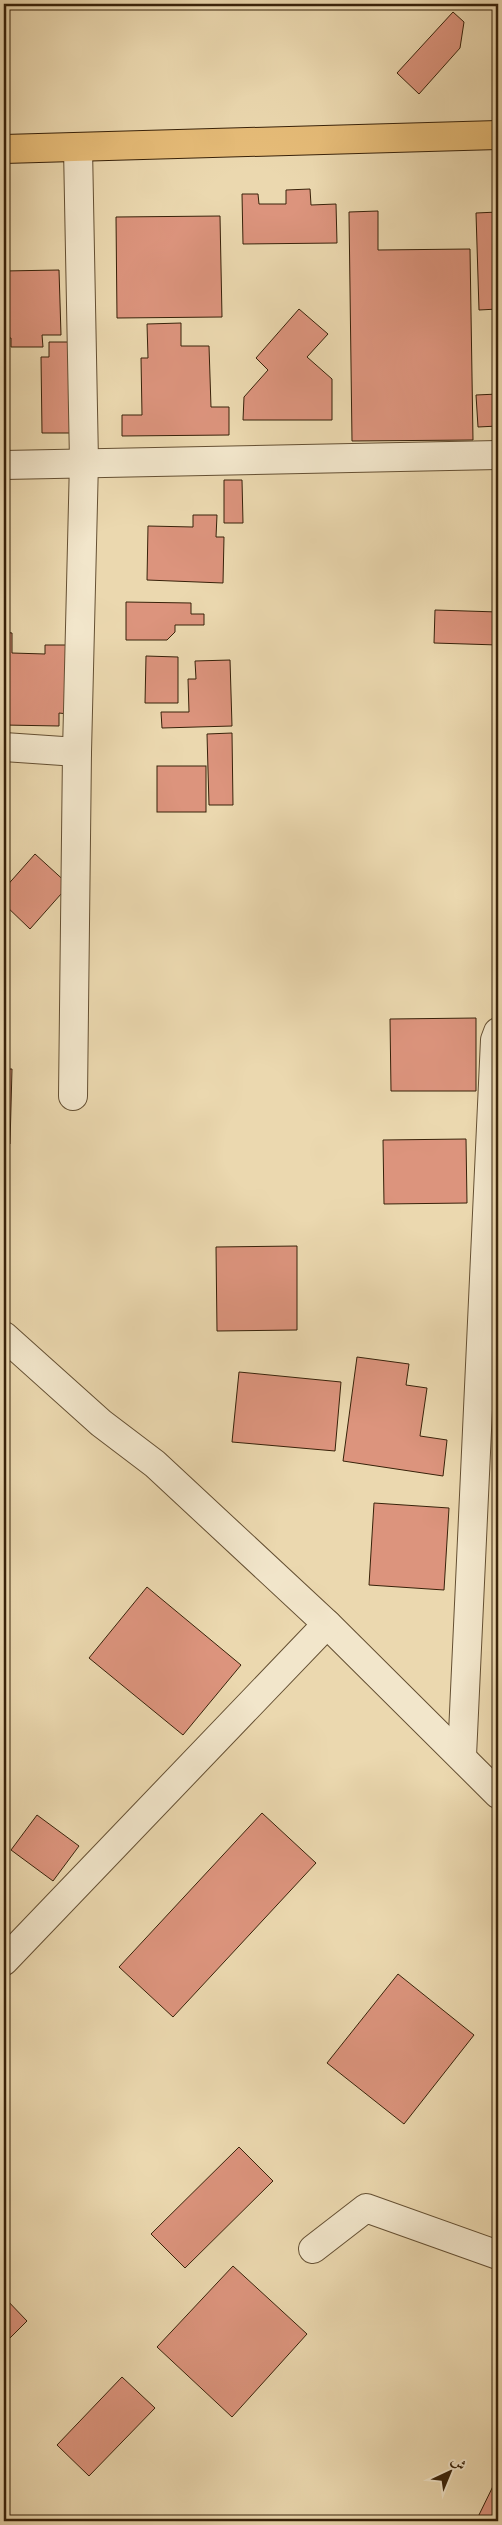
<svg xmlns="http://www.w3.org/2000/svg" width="502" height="2525" viewBox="0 0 502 2525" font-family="'Sorts Mill Goudy',Amiri,serif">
<rect width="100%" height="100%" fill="#ebd8af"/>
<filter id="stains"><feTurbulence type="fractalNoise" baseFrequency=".004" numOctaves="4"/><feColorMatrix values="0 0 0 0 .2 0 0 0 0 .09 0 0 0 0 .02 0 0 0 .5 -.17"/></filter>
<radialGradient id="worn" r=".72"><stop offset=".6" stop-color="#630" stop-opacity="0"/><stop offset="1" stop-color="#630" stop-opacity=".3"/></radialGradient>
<g fill="#dc947d" stroke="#38220a">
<polygon points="453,12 464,22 460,48 419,94 397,73"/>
<polygon points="310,189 311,205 336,204 337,243 243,244 242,194 258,194 259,204 286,204 286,190"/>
<polygon points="378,211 378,250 470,249 473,440 352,441 349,212"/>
<polygon points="498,212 498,309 479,310 476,213"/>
<polygon points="220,216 222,317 117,318 116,217"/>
<polygon points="59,270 61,335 42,335 43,347 11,347 11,338 4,338 4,271"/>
<polygon points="299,309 328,334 307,357 332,379 332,420 243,420 244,397 268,370 256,358"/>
<polygon points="181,323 181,346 209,346 211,407 229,407 229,435 122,436 122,415 142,415 141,358 148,358 147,324"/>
<polygon points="49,342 72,342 73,433 42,433 41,357 49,357"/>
<polygon points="498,394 498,426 478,427 476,395"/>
<polygon points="224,480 242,480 243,523 224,523"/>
<polygon points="193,515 217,515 216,537 224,537 223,583 147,580 148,526 193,527"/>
<polygon points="126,602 191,603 191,614 204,614 204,625 175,625 175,632 167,640 126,640"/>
<polygon points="435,610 498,612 498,645 434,643"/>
<polygon points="4,632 12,633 12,653 45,654 45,645 69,645 68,714 59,713 59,726 4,725"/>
<polygon points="146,656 178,657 178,703 145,703"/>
<polygon points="230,660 232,726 162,728 161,712 189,712 188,679 196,679 195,661"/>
<polygon points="232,733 233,805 209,805 207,734"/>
<rect x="157" y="766" width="49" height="46"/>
<polygon points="35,854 69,885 30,929 4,904 4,889"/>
<polygon points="476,1018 476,1091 391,1091 390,1019"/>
<polygon points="4,1069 12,1069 10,1144 4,1144"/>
<polygon points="466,1139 467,1203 384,1204 383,1140"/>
<polygon points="297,1246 297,1330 217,1331 216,1247"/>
<polygon points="357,1357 409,1364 406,1385 427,1388 420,1436 447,1440 443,1476 343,1461"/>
<polygon points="239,1372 341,1382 335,1451 232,1442"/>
<polygon points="374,1503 449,1508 444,1590 369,1585"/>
<polygon points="147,1587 241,1665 183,1735 89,1658"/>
<polygon points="262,1813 316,1863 173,2017 119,1967"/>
<polygon points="37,1815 79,1846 53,1881 11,1850"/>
<polygon points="398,1974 474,2035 404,2124 327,2063"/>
<polygon points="239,2147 273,2181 185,2268 151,2234"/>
<polygon points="233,2266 307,2334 232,2417 157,2347"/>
<polygon points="4,2297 27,2321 4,2344"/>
<polygon points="122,2377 155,2408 89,2476 57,2445"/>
<polygon points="498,2476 498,2521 476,2521"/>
</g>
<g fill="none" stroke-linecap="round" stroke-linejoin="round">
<defs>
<g id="minor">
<polyline points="4,465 498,455"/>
<polyline points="4,747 77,752"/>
<polyline points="73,1096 77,752 84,461 78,148"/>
<polyline points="4,1336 101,1423 155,1464 327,1624 498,1794"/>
<polyline points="462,1756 495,1040 498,1032"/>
<polyline points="4,1961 327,1624"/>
<polyline points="313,2249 366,2208 498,2255"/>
</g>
<polyline id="major" points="4,149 498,135"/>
</defs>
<use href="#minor" stroke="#655033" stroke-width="30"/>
<use href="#major" stroke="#38220a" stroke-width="30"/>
<use href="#minor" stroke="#f2e6cb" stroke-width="28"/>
<use href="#major" stroke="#e6bc78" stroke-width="28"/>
</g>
<rect width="502" height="2525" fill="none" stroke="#ebd8af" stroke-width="20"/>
<rect x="5" y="5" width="492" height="2515" fill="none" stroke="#38220a" stroke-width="2.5"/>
<rect x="10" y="10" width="482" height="2505" fill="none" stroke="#38220a"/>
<g transform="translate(450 2472) rotate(44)" stroke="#f2e6cb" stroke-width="4" paint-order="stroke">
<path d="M0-4L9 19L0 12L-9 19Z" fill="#38220a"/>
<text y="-8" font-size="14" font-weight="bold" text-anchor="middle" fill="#38220a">ش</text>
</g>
<rect width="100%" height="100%" filter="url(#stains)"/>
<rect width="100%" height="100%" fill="url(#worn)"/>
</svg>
